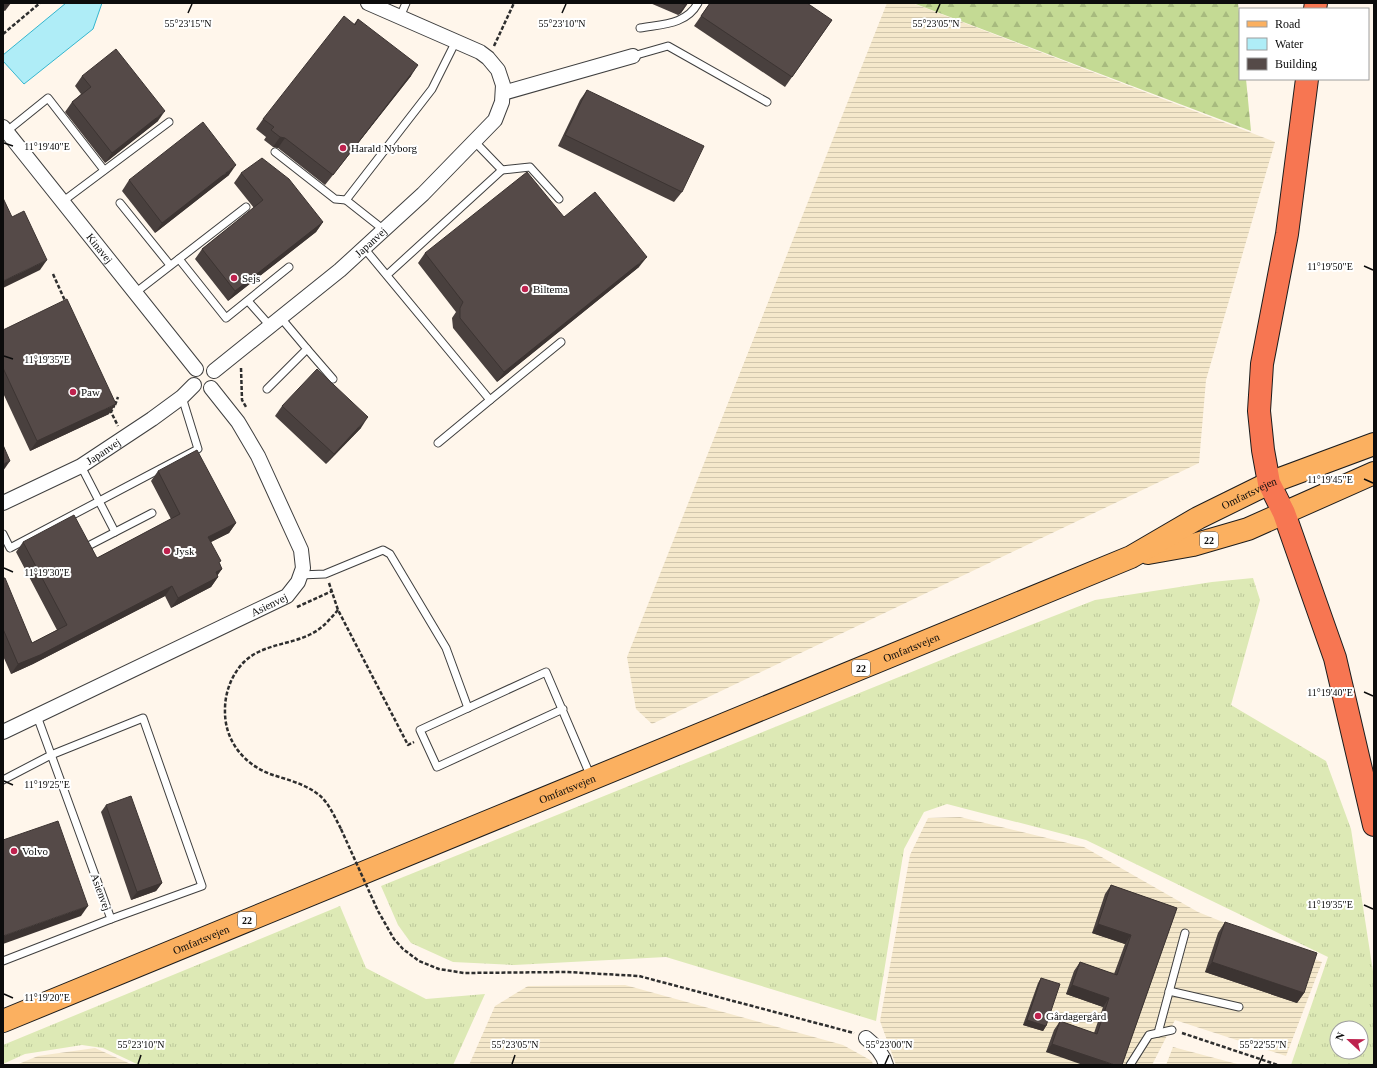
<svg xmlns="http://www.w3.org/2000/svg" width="1377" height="1068" viewBox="0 0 1377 1068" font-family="Georgia,serif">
<defs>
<pattern id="farmland-rules" width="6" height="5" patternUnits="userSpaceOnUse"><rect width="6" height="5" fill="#f5e8cb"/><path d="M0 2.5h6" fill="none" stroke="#d1c6ad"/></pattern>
<pattern id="grass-tufts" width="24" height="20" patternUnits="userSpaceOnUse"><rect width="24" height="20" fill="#dde9b5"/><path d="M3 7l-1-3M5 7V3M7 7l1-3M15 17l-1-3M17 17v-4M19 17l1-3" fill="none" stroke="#bcc79a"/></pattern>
<pattern id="forest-firs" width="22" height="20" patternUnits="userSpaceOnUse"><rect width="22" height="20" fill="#c4da94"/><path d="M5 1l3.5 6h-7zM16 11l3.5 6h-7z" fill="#a7ba7e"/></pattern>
</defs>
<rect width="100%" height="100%" fill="#fff6eb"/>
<g fill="url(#farmland-rules)">
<polygon points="887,3 912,3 1275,142 1206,380 1199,463 652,724 636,709 627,657"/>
<polygon points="960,817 1084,847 1198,912 1322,962 1286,1056 1175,1020 1152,1065 896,1065 880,1021 910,855 928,818"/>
<polygon points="625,985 843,1045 872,1061 873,1065 469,1065 495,1006 528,986"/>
<polygon points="1173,1047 1241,1065 1166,1065"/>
<polygon points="95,1048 133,1065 16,1065 38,1056"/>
</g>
<g fill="url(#grass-tufts)" fill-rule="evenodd">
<path d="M 1253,578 L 1260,600 L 1231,705 L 1326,761 L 1351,829 L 1374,978 L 1374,1065 L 1291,1065 L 1328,957 L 1086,840 L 947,804 L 924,812 L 904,849 L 876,1021 L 666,957 L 514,965 L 453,962 L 411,943 L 398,925 L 381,886 L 961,652 L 1095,600 L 1212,582 ZM 1337,1028 L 1361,1028 L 1361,1052 L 1337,1052 Z"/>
<polygon points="340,906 366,968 426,999 485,994 453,1065 139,1065 103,1048 82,1045 25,1054 3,1064 3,1045"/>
</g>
<polygon fill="url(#forest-firs)" points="913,3 1238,3 1240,23 1240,79 1246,79 1251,131"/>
<polygon fill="#afedf7" stroke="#35b6cf" points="66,3 102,3 93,29 24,84 3,61 3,55"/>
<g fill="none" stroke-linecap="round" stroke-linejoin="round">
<defs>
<g id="service">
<polyline points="400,17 406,3"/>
<path d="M 640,28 C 662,24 686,25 698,3"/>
<polyline points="633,56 668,46 767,102"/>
<polyline points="7,131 48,98 104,170"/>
<polyline points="275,152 335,199 346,200"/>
<polyline points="502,170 530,167 559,199"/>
<polyline points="62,202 169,122"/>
<polyline points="120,203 170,265"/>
<polyline points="384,230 346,200 432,89 456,41"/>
<polyline points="364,248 490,400 438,443"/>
<polyline points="179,259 226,318 289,267"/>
<polyline points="387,275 502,170 474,141"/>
<polyline points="135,293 246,207"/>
<polyline points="248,301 271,327"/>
<polyline points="307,349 333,379"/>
<polyline points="267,389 307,349 281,318"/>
<polyline points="490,400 561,342"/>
<polyline points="81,466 115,532"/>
<polyline points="3,534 10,548 198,449 182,397"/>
<polyline points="90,545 152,513"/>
<polyline points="300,575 325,574 383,550 390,554 446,648 468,708"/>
<polyline points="563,709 437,767 420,730 546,672 591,777"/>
<polyline points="3,780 51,755 143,718 202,886 111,919"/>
<polyline points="3,961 111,919 37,716"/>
<polyline points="1169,991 1239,1007"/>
<polyline points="1158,1033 1185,933"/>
<polyline points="1130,1065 1149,1035 1172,1030"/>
</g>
<g id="minor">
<polyline points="503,93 633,56"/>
<path id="s1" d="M 3,127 L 196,369"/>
<path id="s2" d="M 214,371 L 340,270 L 423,194 L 495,120 L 502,102 L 503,85 L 498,70 L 488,58 L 480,52 L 368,3"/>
<path id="s3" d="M 3,503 L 81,466 L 152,419 L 182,397 L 194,385"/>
<path id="s4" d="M 3,732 L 287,596 L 298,582 L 303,568 L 301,550 L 258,456 L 238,422 L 211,388"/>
<path d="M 866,1038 C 875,1045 883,1053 886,1065"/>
</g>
<g id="primary">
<polyline points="1148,553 1193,545 1248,529 1374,473"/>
<path id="s5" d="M 3,1021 L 1131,557 L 1198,518 L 1269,483 L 1374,444"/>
</g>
<g id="motorway">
<polyline points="1315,9 1316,3"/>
<polyline points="1307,79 1287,234 1262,364 1259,411 1263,450 1269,483 1284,513 1335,658 1374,825"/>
</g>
</defs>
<use href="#service" stroke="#3f3f3f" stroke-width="9"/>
<use href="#minor" stroke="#3f3f3f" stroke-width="16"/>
<use href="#primary" stroke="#1d1d1d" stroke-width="24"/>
<use href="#motorway" stroke="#1d1d1d" stroke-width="24"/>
<g stroke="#2e2e2e" stroke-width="2.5" stroke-dasharray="4 2" stroke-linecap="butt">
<polyline points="3,34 40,3"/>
<polyline points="494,46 514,3"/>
<polyline points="53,274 66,303"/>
<polyline points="241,368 242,400 246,407"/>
<polyline points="113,404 114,406 111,412 118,426"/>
<polyline points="115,405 118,397"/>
<polyline points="329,583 338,610 408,745 414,742"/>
<polyline points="297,607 332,591"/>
<path d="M 338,610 C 330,619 322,629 311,634 C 290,645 262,644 244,662 C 232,674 225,692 225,709 C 224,739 242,763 270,774 C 285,779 302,783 315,792 C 328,800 334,816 341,829"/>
<polyline points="378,911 394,939 403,949 419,961 439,969 464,973 567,972 639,976 854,1033"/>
<polyline points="1182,1033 1278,1065"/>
</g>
<use href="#service" stroke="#fff" stroke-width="7"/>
<use href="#minor" stroke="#fff" stroke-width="14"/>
<use href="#primary" stroke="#fbb060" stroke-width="22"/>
<use href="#motorway" stroke="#f77652" stroke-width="22"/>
<polyline stroke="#2e2e2e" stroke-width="2.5" stroke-dasharray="4 2" stroke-linecap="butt" points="341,829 378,911"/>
</g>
<g fill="#49403e">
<polygon points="650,3 688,3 681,13 678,15"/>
<polygon points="710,3 832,20 785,87 694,26"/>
<polygon points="358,19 411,76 325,185 278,148 273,147 264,140 266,137 256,129 263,119 354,24"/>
<polygon points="82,76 158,121 105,163 65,112 72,102 81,94 75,86"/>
<polygon points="587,90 682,192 674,202 558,146 580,100"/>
<polygon points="241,173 323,222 316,232 228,301 195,259 202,249 254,208 234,183"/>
<polygon points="229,175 155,233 122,191 129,180"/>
<polygon points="564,217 639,267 497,382 453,328 452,318 456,312 418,263 425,253"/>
<polygon points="3,330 109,414 30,451 3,393"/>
<polygon points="282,406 361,428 326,464 275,416"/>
<polygon points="158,471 236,523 229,533 211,542 219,563 222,569 217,575 218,577 211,587 171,608 165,596 33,664 11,674 3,656 3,578 32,643 57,630 16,552 23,542 97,558 171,519 151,481"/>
<polygon points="106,805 162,883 156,891 131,900 101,812"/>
<polygon points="1111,885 1177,908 1122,1065 1046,1052 1054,1030 1060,1021 1094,1033 1103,1007 1066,994 1074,971 1080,962 1114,974 1125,944 1092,933 1105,894"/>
<polygon points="1225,922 1304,993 1297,1003 1205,972 1218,933"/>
<polygon points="1041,978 1046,1026 1043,1031 1023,1025 1038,983"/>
</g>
<g fill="#3c3432">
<polygon points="3,3 11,3 5,11 3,10"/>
<polygon points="688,3 681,13 678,15 685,5"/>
<polygon points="418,65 411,76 325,185 333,175"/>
<polygon points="165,111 158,121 105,163 112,153"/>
<polygon points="280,137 285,138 278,148 273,147"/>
<polygon points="236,165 229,175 155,233 162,223"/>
<polygon points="323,222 316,232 228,301 235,291"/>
<polygon points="647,257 639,267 497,382 504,372"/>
<polygon points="47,260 40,270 3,288 3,281"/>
<polygon points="116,404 109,414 30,451 37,441"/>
<polygon points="368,417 361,428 326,464 334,454"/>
<polygon points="10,461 3,471 3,464"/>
<polygon points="236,523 229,533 201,547 208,537"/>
<polygon points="222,569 215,579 218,577 211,587 171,608 178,598 216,572"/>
<polygon points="172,586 165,596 33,664 11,674 18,664"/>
<polygon points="162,883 156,891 131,900 137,892"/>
<polygon points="88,906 81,916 3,944 3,936"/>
<polygon points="1098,924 1131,935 1125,944 1092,933"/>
<polygon points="1212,962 1304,993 1297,1003 1205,972"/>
<polygon points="1072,985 1109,998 1103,1007 1066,994"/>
<polygon points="1027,1020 1046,1026 1043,1031 1023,1025"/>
<polygon points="1052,1044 1115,1065 1083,1065 1046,1052"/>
</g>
<g fill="#554a48" stroke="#3c3432">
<polygon points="680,3 688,3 685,5"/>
<polygon points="710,3 807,3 832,20 792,77 701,16"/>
<polygon points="344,16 355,25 358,19 418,65 333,175 285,138 280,137 271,130 274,127 263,119"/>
<polygon points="116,49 165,111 112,153 72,102 91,87 82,76"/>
<polygon points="587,90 704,146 682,192 565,135"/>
<polygon points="203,122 236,165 162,223 129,180"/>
<polygon points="262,158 289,179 323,222 235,291 202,249 263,200 241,173"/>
<polygon points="527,172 564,217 595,192 647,257 504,372 460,318 460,308 463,302 425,253"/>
<polygon points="3,198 12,217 24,211 47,260 3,281"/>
<polygon points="67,299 116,404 37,441 3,368 3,330"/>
<polygon points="317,369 368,417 334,454 282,406"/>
<polygon points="3,445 10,461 3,464"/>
<polygon points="197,450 236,523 208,537 221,561 219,562 222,569 216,572 218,577 178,598 172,586 40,655 18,664 3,629 3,578 5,578 32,643 67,625 23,542 74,515 97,558 180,514 158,471"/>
<polygon points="131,796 162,883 137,892 106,805"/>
<polygon points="58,821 88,906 3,936 3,840"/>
<polygon points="1111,885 1177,908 1122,1065 1115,1065 1052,1044 1060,1021 1097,1034 1109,998 1072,985 1080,962 1117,975 1131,935 1098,924"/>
<polygon points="1225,922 1317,953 1304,993 1212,962"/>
<polygon points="1041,978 1060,984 1046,1026 1027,1020"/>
</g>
<path fill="none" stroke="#0c0c0c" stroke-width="1.5" d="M 188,13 L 192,4M 562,13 L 566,4M 936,13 L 940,4M 4,143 L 13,146M 1364,266 L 1373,270M 4,356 L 13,359M 1364,479 L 1373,483M 4,568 L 13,572M 1364,692 L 1373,696M 4,781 L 13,785M 1364,905 L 1373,909M 4,994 L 13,998M 138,1064 L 141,1055M 512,1064 L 515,1055M 885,1064 L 889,1055M 1259,1064 L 1263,1055"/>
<g fill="#be224e" stroke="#fff" stroke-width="1.5">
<circle cx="343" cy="148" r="4"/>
<circle cx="234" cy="278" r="4"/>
<circle cx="525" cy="289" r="4"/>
<circle cx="73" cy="392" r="4"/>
<circle cx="167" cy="551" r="4"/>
<circle cx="14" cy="851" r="4"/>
<circle cx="1038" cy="1016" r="4"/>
</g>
<g text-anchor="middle" stroke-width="4" stroke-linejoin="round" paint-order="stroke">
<g fill="#fff" stroke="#555" stroke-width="1">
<rect x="1200" y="532" width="18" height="16" rx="3"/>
<rect x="852" y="660" width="18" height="16" rx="3"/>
<rect x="238" y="912" width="18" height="16" rx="3"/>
</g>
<g font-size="10" font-weight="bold" fill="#0c0c0c">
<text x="1209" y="544">22</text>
<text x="861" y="672">22</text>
<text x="247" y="924">22</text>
</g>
<g font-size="11" fill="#0c0c0c" stroke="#fff" text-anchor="start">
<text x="351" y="152">Harald Nyborg</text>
<text x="242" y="282">Sejs</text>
<text x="533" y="293">Biltema</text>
<text x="81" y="396">Paw</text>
<text x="175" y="555">Jysk</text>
<text x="22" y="855">Volvo</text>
<text x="1046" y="1020">Gårdagergård</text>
</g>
<g font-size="11" fill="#0c0c0c" stroke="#fff">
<text dy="4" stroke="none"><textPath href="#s2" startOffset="203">Japanvej</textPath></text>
<text dy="4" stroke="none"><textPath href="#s1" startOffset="155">Kinavej</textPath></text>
<text dy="4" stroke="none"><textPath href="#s3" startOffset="113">Japanvej</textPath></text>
<text dy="4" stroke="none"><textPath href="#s5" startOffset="1354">Omfartsvejen</textPath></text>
<text dy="4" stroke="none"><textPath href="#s4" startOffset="295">Asienvej</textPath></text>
<text dy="4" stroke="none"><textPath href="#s5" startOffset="982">Omfartsvejen</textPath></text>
<text dy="4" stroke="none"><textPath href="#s5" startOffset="610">Omfartsvejen</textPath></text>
<text transform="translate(101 892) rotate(70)" y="4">Asienvej</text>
<text dy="4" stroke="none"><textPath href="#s5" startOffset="214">Omfartsvejen</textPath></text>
</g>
</g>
<g font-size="10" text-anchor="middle" fill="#0c0c0c" stroke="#fff" stroke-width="4" stroke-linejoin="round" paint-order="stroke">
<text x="188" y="27">55°23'15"N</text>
<text x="562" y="27">55°23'10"N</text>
<text x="936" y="27">55°23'05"N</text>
<text x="47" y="150">11°19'40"E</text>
<text x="1330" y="270">11°19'50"E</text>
<text x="47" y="363">11°19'35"E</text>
<text x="1330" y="483">11°19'45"E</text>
<text x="47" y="576">11°19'30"E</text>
<text x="1330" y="696">11°19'40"E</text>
<text x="47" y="788">11°19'25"E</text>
<text x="1330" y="908">11°19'35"E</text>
<text x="47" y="1001">11°19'20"E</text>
<text x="141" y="1048">55°23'10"N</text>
<text x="515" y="1048">55°23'05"N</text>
<text x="889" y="1048">55°23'00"N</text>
<text x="1263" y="1048">55°22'55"N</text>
</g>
<rect width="1377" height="1068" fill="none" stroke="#0c0c0c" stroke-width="8"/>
<rect x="1239" y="8" width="130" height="72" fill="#ffffff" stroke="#9e9e9e"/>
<rect x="1247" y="21" width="20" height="6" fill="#fbb060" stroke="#9e9e9e"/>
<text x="1275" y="28" font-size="12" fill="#0c0c0c">Road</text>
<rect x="1247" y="38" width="20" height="12" fill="#afedf7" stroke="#9e9e9e"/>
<text x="1275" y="48" font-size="12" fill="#0c0c0c">Water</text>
<rect x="1247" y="58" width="20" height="12" fill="#554a48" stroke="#9e9e9e"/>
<text x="1275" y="68" font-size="12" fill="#0c0c0c">Building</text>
<g transform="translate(1349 1040) rotate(292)"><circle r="19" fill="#ffffff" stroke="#9e9e9e"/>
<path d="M0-3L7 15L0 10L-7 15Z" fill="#be224e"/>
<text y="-6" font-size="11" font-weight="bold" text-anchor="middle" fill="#0c0c0c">N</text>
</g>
</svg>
